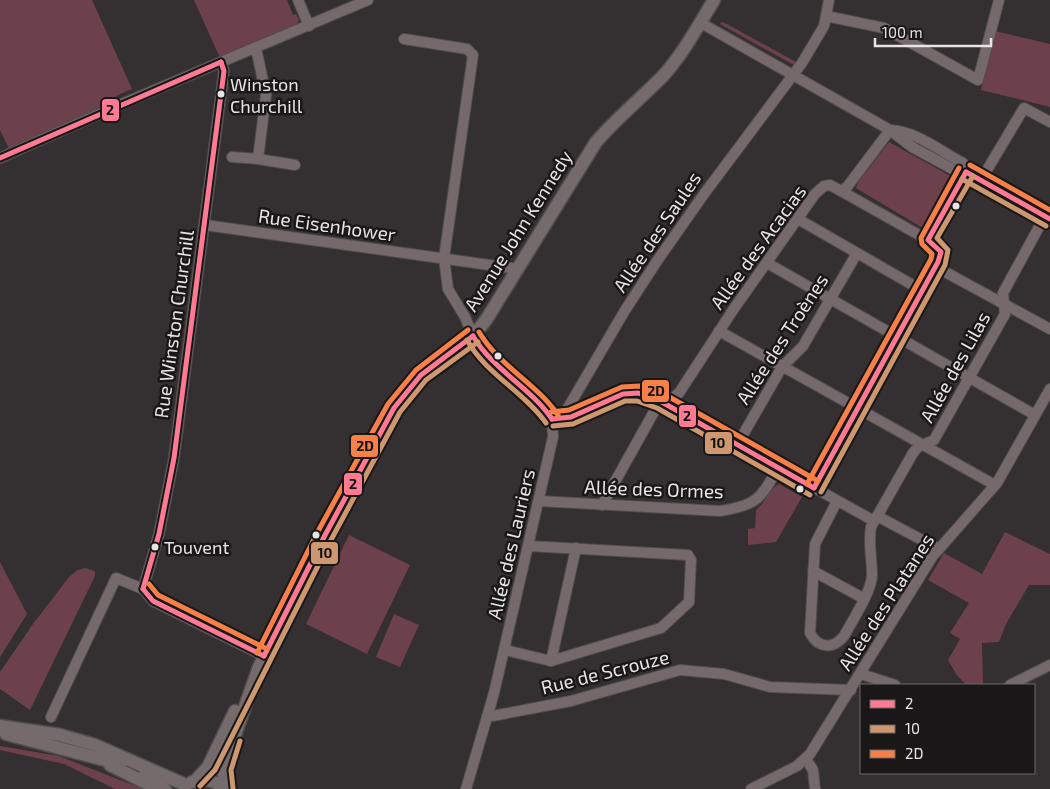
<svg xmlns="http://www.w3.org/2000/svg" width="1050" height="789" viewBox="0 0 1050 789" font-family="'Exo 2',sans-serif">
<rect width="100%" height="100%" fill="#342f30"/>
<g fill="#6d414c">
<polygon points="0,0 92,0 132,89 116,96 119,102 9,149 0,130"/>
<polygon points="194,0 287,0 293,15 296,14 299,19 296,26 220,58"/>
<polygon points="722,22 725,23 796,62 794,65 720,24"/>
<polygon points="995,31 1050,44 1050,107 981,90"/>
<polygon points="889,142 954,178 953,183 927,228 921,227 856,188 858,182"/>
<path d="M 779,484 L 802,497 L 776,542 L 748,545 L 748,529 L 755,528 L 756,510 C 765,503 770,488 779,484 Z"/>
<polygon points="1005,532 1050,554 1050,585 1029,585 1006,624 999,642 982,643 983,685 966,685 956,674 948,660 960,639 950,633 969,603 928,580 944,553 982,574"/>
<polygon points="349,535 410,565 367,654 306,624"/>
<polygon points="0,562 27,614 0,657"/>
<polygon points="85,568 95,571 95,576 30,710 0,689 0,672 33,624 69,577 78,570"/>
<polygon points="394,614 419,625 400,667 376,657"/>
<polygon points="0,746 59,756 143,789 115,789 64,764 0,750"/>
</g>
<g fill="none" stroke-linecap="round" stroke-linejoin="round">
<defs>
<g id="minor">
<polyline points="298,0 309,26"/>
<polyline points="826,16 884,28 978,80 999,0"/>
<polyline points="701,23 890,130 912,147 958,172 966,172 1049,219"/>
<polyline points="404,39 467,49 473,55 444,258 448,289 465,317 478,348 533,394 545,406 552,419 553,437 494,693 466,789"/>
<polyline points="256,48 266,95 258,159 295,165"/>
<path d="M 890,130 C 916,131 940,151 963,163 L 966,172"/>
<polyline points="232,157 258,159"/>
<polyline points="0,158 124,103 368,0"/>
<polyline points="981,180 1024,108 1050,122"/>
<polyline points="841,191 928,240"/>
<polyline points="798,219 923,291"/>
<polyline points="205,225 518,269"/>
<polyline points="767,263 1035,415"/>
<polyline points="936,267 1050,329"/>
<polyline points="719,331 995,485"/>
<path d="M 558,418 C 589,416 616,387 648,395 L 874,521"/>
<polyline points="562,418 624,312 657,261 704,194 802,63 824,26 829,0"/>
<polyline points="737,445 782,367 803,346 857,253"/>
<polyline points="814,488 938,262 941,252 928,240 966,172"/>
<path d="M 539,501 L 720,511 C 758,505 760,499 778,468"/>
<path d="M 837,501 L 815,544 L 810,633 C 818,648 833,650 844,636 C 852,621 872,591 872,575 C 872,559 868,543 871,527 L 913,453 L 918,447 L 934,440 L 1005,314 L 1003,293 L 1045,216"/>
<polyline points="602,505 660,401 671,399 679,393 733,310 815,194 824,186 830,185 841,191 847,187 890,130"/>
<polyline points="877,516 939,549"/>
<polyline points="813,571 863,598"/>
<polyline points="143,589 159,534 174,458 224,71 221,62"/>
<polyline points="505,650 551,661 661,628 689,602 691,560 688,555 529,546"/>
<polyline points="551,661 576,548"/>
<polyline points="861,674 895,685"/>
<polyline points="1010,685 1050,665"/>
<polyline points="51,717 116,578 143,589 153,601 264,656"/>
<polyline points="487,717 571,701 680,670 724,674 770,687 851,690"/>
<polyline points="806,759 813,770 815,789"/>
<polyline points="751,789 797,766 810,754 932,557 997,483 1050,389"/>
</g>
<g id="major">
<polyline points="0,726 60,735 95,745 186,785"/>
<polyline points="6,734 120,764"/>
<polyline points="110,765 152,786"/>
<polyline points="145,774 165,789"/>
<polyline points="195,781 208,767 235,711"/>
<path d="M 192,782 C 204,778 216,780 224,789"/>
<path d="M 226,789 L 223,769 L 259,667 L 324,537 L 394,408 L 421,375 L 473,336 L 486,320 L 596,142 C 616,119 640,99 662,77 C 683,54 698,26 714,0"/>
</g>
</defs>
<use href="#minor" stroke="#504d4e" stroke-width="12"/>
<use href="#major" stroke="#504d4e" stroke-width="15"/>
<use href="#minor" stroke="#76696c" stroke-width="10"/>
<use href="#major" stroke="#756a6c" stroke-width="12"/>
<defs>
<g id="bus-1">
<polyline points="0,158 221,62"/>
<polyline points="966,172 1050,219"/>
<path d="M 473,336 C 493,370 530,387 552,419"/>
<polyline points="552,419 571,417 623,394 638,393 660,401 814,488"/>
<polyline points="814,488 938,262 941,252 928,240 966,172"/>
<polyline points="143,589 159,534 174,458 224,71 221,62"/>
<polyline points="143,589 153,601 264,656"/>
<polyline points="264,656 324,537 394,408 421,375 473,336"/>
</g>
<g id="bus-2">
<polyline points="962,179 1046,226"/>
<path d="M 467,340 C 486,374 523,391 546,423"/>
<polyline points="553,426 573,424 625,401 637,401 657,408 810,495"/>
<polyline points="821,492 945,265 948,250 937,238 973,176"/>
<polyline points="200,786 215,770 331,540 400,412 426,380 478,342"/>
<polyline points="233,788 231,770 240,741"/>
</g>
<g id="bus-3">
<polyline points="970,165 1050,210"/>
<path d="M 479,332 C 499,366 536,383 558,415"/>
<polyline points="551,412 569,410 622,387 639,386 664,394 818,481"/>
<polyline points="807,484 931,259 932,254 922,244 921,238 959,168"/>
<polyline points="149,584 158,595 267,649"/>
<polyline points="257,653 317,533 388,404 416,370 468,330"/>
</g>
</defs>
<use href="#bus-1" stroke="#1a1718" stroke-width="9"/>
<use href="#bus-2" stroke="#1a1718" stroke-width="9"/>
<use href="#bus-3" stroke="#1a1718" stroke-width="9"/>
<use href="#bus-1" stroke="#fe7a93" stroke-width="5"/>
<use href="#bus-2" stroke="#cd976f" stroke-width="5"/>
<use href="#bus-3" stroke="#f78048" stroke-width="5"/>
</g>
<g fill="#e8e4e4" stroke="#1a1718" stroke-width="2">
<circle cx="221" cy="94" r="4.5"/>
<circle cx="956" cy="206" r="4.5"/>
<circle cx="498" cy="356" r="4.5"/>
<circle cx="800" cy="489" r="4.5"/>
<circle cx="316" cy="535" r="4.5"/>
<circle cx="155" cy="547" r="4.5"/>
</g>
<g text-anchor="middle" stroke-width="5" stroke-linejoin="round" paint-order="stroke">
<g font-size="18" fill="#e8e4e4" stroke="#1a1718" text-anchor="start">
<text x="230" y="91">Winston<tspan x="230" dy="22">Churchill</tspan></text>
<text x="164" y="554">Touvent</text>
</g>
<g font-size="19" fill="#e8e4e4" stroke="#1a1718">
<text transform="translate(327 225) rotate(8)" y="7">Rue Eisenhower</text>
<text transform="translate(518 231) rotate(-58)" y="7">Avenue John Kennedy</text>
<text transform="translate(657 232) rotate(-56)" y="7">Allée des Saules</text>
<text transform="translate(758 247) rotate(-54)" y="7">Allée des Acacias</text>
<text transform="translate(174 324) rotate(-82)" y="7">Rue Winston Churchill</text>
<text transform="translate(782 339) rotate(-57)" y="7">Allée des Troènes</text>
<text transform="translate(955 367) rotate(-61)" y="7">Allée des Lilas</text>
<text transform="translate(654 489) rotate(2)" y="7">Allée des Ormes</text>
<text transform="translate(511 544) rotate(-77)" y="7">Allée des Lauriers</text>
<text transform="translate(886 602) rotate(-57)" y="7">Allée des Platanes</text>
<text transform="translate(605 672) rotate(-14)" y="7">Rue de Scrouze</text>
</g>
</g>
<g stroke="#1a1718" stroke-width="2">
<rect x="101" y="98" width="19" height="24" rx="5" fill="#fe7a93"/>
<rect x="641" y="379" width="29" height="24" rx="5" fill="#f78048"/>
<rect x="678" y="404" width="19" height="24" rx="5" fill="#fe7a93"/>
<rect x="704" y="431" width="29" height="24" rx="5" fill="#cd976f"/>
<rect x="350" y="434" width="29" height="24" rx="5" fill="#f78048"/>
<rect x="343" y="472" width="20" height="24" rx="5" fill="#fe7a93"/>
<rect x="310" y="541" width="29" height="24" rx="5" fill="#cd976f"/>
</g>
<g font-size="14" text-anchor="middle" font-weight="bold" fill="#111">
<text x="110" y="115">2</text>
<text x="656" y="396">2D</text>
<text x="687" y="421">2</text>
<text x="718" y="448">10</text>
<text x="365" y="451">2D</text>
<text x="353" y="489">2</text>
<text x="325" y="558">10</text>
</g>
<rect x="860" y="684" width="175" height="90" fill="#1a1718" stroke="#6c696a"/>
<rect x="870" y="700" width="25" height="8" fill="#fe7a93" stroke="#6c696a"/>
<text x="905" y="709" font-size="15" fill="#e8e4e4">2</text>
<rect x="870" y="725" width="25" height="8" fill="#cd976f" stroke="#6c696a"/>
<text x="905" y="734" font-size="15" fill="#e8e4e4">10</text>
<rect x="870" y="750" width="25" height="8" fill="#f78048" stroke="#6c696a"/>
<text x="905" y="759" font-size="15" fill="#e8e4e4">2D</text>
<path d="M875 38v8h116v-8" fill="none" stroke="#e8e4e4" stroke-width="2.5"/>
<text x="882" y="38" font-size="15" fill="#e8e4e4" stroke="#1a1718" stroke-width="4" paint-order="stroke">100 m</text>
</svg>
